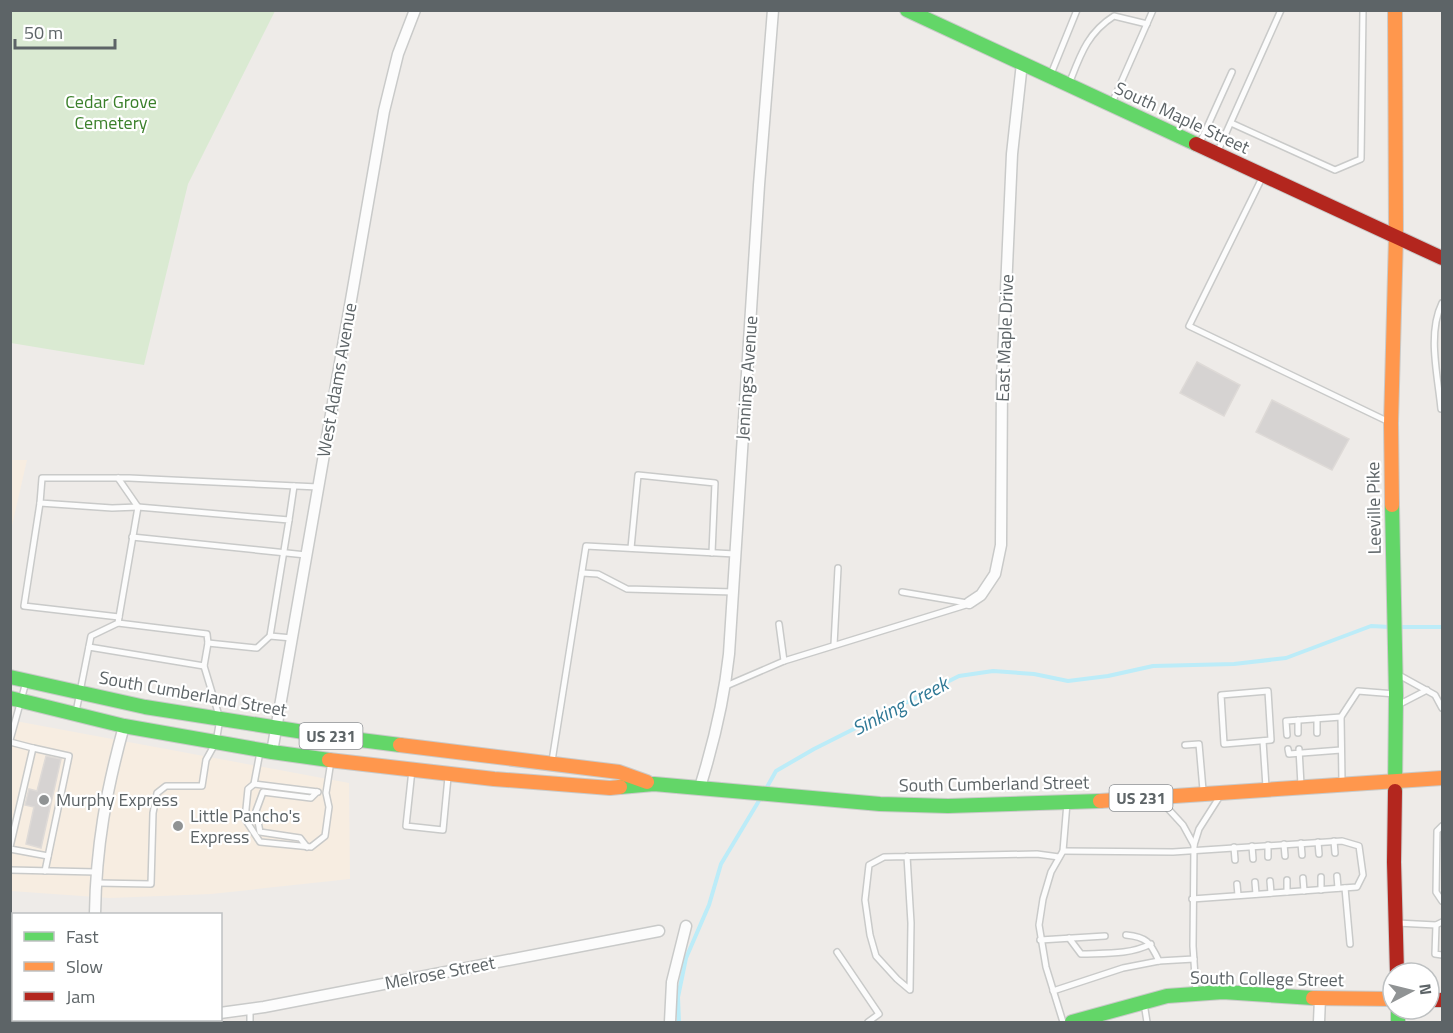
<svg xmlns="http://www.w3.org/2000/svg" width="1453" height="1033" viewBox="0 0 1453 1033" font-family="'Titillium Web',sans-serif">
<rect width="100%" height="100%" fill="#eeebe8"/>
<g fill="#f7ede1">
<polygon points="11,460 27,460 11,530 10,460"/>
<polygon points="10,720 349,783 350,879 211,894 110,898 11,891"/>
</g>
<polygon fill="#daead2" points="10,11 275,11 188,184 144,365 11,343"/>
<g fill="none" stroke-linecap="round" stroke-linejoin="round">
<g stroke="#bcecf8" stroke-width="4">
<polyline points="1398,627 1442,627"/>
<polyline points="767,787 776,771 814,749 959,676 993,671 1034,674 1068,681 1108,676 1153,666 1234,664 1286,658 1371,626 1390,627"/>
<polyline points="679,1022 678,997 686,958 709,905 721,864 760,799"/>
</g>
</g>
<g fill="#d6d3d2" stroke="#dedad7" stroke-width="1.5">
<polygon points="1197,362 1240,385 1224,416 1180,393"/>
<polygon points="1272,400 1349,439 1332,470 1256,432"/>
<polygon points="46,756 61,759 41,848 26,844 34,807 25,805 29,789 37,791"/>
</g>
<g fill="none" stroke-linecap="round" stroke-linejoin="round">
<defs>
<g id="lane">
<polyline points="1051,74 1077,10"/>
<path d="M 1069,84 C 1080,56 1087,33 1114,16 L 1147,24"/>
<polyline points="1112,103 1153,10"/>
<polyline points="1231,123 1335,170 1361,159 1363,10"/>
<polyline points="1199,145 1232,72"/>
<polyline points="1217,153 1281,10"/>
<polyline points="1263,176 1189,326 1389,422"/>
<path d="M 1441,409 C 1438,376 1427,334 1442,303"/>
<polyline points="118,478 138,507"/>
<polyline points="40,503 24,606 119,617"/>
<polyline points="138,507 112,508 40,503 42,478 129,478 318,487"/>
<polyline points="289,520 294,486"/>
<polyline points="132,537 306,555"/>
<polyline points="631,548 638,475 715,483 712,553"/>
<polyline points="582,573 598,574 627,589 733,592"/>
<polyline points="902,592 967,603"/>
<polyline points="118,623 207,634 208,643"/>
<polyline points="270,636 292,638"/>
<polyline points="834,645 838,568"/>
<polyline points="89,647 204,666"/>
<polyline points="784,661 969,604"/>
<polyline points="1397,674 1435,695 1442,708"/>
<polyline points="726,686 784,661 779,624"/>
<polygon points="1268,691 1271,740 1224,744 1221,695"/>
<polyline points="1398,705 1427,690"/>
<polyline points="76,712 91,636 118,623 138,507 289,520 270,636 257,648 208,643 204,666 220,719 216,742 206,760 202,786 166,786 157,793 153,813 151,884 97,883"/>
<polyline points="1317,719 1317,733"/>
<polyline points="1298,720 1298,733"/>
<polyline points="1287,735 1286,721 1341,717"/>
<polyline points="10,740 26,682"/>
<polyline points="1263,741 1266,787"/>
<polyline points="10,742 33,748 10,847"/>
<polyline points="1185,745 1199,744 1203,790"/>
<polyline points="33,748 69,756 45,871"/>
<polyline points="1288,749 1289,754 1341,750"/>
<polyline points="1299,749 1301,785"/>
<polyline points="260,752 254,784 248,789 245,819 260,842 311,847 325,836 329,807 326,793 331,761"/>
<polyline points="552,761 586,546 735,554"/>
<polyline points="412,770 406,826 443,830 448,777"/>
<polyline points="1342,781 1341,717 1358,691 1395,694"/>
<polyline points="254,784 318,792"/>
<polyline points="1161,801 1183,825 1194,845"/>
<polyline points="1442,826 1437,831 1436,892 1442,901"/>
<polyline points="1334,841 1335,853"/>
<polyline points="1318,842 1319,854"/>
<polyline points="1301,843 1302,855"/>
<polyline points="1284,844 1285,856"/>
<polyline points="1268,845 1268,857"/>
<polyline points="1252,846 1253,859"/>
<polyline points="307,847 300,838 260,832 256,811 263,792 311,798 317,792"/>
<polyline points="1234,847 1235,860"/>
<polyline points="10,849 48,856"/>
<polyline points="1063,851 1173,852 1342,841 1359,846 1363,875 1357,887 1192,899"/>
<polyline points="907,856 911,923 910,990 897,979 876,956 870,935 865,900 869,865 884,857 1037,854 1059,857"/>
<polyline points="10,870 96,872"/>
<polyline points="1337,876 1338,888"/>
<polyline points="1321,877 1321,890"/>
<polyline points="1303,878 1304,891"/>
<polyline points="1287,880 1287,892"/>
<polyline points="1270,881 1271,893"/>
<polyline points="1255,882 1256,894"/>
<polyline points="1237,884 1238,895"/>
<polyline points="1345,888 1350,944"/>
<polyline points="1397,923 1436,925 1442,922"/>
<polyline points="1436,925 1435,954 1442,955"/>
<path d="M 1126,935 C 1147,937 1150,942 1159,961"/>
<path d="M 1069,938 L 1081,954 C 1105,953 1129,955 1151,944"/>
<polyline points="1040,940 1105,936"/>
<polyline points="837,952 879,1014 868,1022"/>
<polyline points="1053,991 1123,968 1159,961 1194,959"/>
<polyline points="1196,992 1193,946 1194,845 1199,829 1220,796"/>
<polyline points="1144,1003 1147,1022"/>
<polyline points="250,1022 250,1009"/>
<polyline points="1063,1022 1046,967 1039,925 1043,899 1051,872 1063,851 1067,803"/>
</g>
<g id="street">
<polyline points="969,603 981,595 995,574 1001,545 1002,380 1012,154 1022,63"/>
<polyline points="272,752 384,111 398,54 415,10"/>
<path d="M 700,787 C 714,742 724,700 729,654 L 759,185 L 773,10"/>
<path d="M 95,914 C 96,847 106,791 124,726"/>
<polyline points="220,1013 264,1007 659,931"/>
<polyline points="93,1021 152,1020"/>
<polyline points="670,1022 672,982 686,926"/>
<polyline points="1319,1022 1320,998"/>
</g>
<g id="fast">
<polyline points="907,10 1196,144"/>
<polyline points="1392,505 1396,695 1395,791"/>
<polyline points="10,677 145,707 329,736 400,745"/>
<polyline points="10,698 124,726 272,752 329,760"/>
<polyline points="620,787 654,784 880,804 948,806 1100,801"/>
<polyline points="1398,1009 1398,1022"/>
<polyline points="1072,1022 1167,996 1223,992 1313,998"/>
</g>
<g id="slow">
<polyline points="1392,505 1391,423 1396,236 1395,10"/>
<polyline points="400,745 619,772 647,782"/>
<polyline points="329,760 494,779 610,788 620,787"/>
<polyline points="1100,801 1442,778"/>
<polyline points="1313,998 1393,999"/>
</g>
<g id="jam">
<polyline points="1196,144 1442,258"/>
<polyline points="1395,791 1394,862 1397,973"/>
<polyline points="1429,1000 1442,1000"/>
</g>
</defs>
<use href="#lane" stroke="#c9cac9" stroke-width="8"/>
<use href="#street" stroke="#c9cac9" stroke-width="13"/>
<use href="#fast" stroke="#c9cac9" stroke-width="16"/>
<use href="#slow" stroke="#c9cac9" stroke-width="16"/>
<use href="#jam" stroke="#c9cac9" stroke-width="16"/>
<use href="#lane" stroke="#fcfcfc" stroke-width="5"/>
<use href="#street" stroke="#fcfcfc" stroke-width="10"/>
<use href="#fast" stroke="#63d668" stroke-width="14"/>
<use href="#slow" stroke="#ff974d" stroke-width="14"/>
<use href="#jam" stroke="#b3261e" stroke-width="14"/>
</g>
<g fill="#909394" stroke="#fff" stroke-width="2">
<circle cx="44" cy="800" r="6"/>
<circle cx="178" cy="826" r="6"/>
</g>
<g text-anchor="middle" stroke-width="4.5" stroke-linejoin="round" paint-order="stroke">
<g fill="#fff" stroke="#8e9295" stroke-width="1.5">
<rect x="299.5" y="723" width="63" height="26" rx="4.5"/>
<rect x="1109.5" y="785" width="63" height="26" rx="4.5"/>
</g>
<g font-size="16" font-weight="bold" fill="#5d6467">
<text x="331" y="742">US 231</text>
<text x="1141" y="804">US 231</text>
</g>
<g font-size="18" fill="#3b802b" stroke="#fff">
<text x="111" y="108">Cedar Grove<tspan x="111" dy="21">Cemetery</tspan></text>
</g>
<g font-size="18" fill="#5d6467" stroke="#fff">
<text transform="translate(1182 118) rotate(25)" y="6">South Maple Street</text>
<text transform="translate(1005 338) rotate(-88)" y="6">East Maple Drive</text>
<text transform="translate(747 378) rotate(-86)" y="6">Jennings Avenue</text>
<text transform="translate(337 380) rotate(-80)" y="6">West Adams Avenue</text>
<text transform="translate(1374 508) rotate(-91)" y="6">Leeville Pike</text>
<text transform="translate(193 694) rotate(10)" y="6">South Cumberland Street</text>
<text transform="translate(994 784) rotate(-1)" y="6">South Cumberland Street</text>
<text transform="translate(440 973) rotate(-11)" y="6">Melrose Street</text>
<text transform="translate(1267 979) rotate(1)" y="6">South College Street</text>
</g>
<g font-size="18" fill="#5d6467" stroke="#fff" text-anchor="start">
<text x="56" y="806">Murphy Express</text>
<text x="190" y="822">Little Pancho's<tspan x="190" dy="21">Express</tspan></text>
</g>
<g font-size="20" font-style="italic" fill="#307996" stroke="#fff">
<text transform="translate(900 706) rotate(-27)" y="7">Sinking Creek</text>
</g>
</g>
<rect width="1453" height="1033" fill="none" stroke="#5d6467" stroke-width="24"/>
<rect x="12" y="913" width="210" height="108" fill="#ffffff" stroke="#bec1c2" stroke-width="1.5"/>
<rect x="24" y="932" width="30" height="9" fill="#63d668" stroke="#bec1c2" stroke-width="1.5"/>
<text x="66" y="943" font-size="18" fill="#5d6467">Fast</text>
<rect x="24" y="962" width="30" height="9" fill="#ff974d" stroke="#bec1c2" stroke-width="1.5"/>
<text x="66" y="973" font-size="18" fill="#5d6467">Slow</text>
<rect x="24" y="992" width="30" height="9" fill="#b3261e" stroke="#bec1c2" stroke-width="1.5"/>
<text x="66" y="1003" font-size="18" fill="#5d6467">Jam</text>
<g transform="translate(1411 991) rotate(83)"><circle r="28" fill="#ffffff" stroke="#bec1c2" stroke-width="1.5"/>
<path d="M0-4.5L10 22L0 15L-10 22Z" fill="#909394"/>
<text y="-9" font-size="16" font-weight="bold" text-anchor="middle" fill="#5d6467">N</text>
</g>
<path d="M15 39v9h100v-9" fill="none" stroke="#5d6467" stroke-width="3"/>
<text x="24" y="39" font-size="18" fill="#5d6467" stroke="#ffffff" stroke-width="4.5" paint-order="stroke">50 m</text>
</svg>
